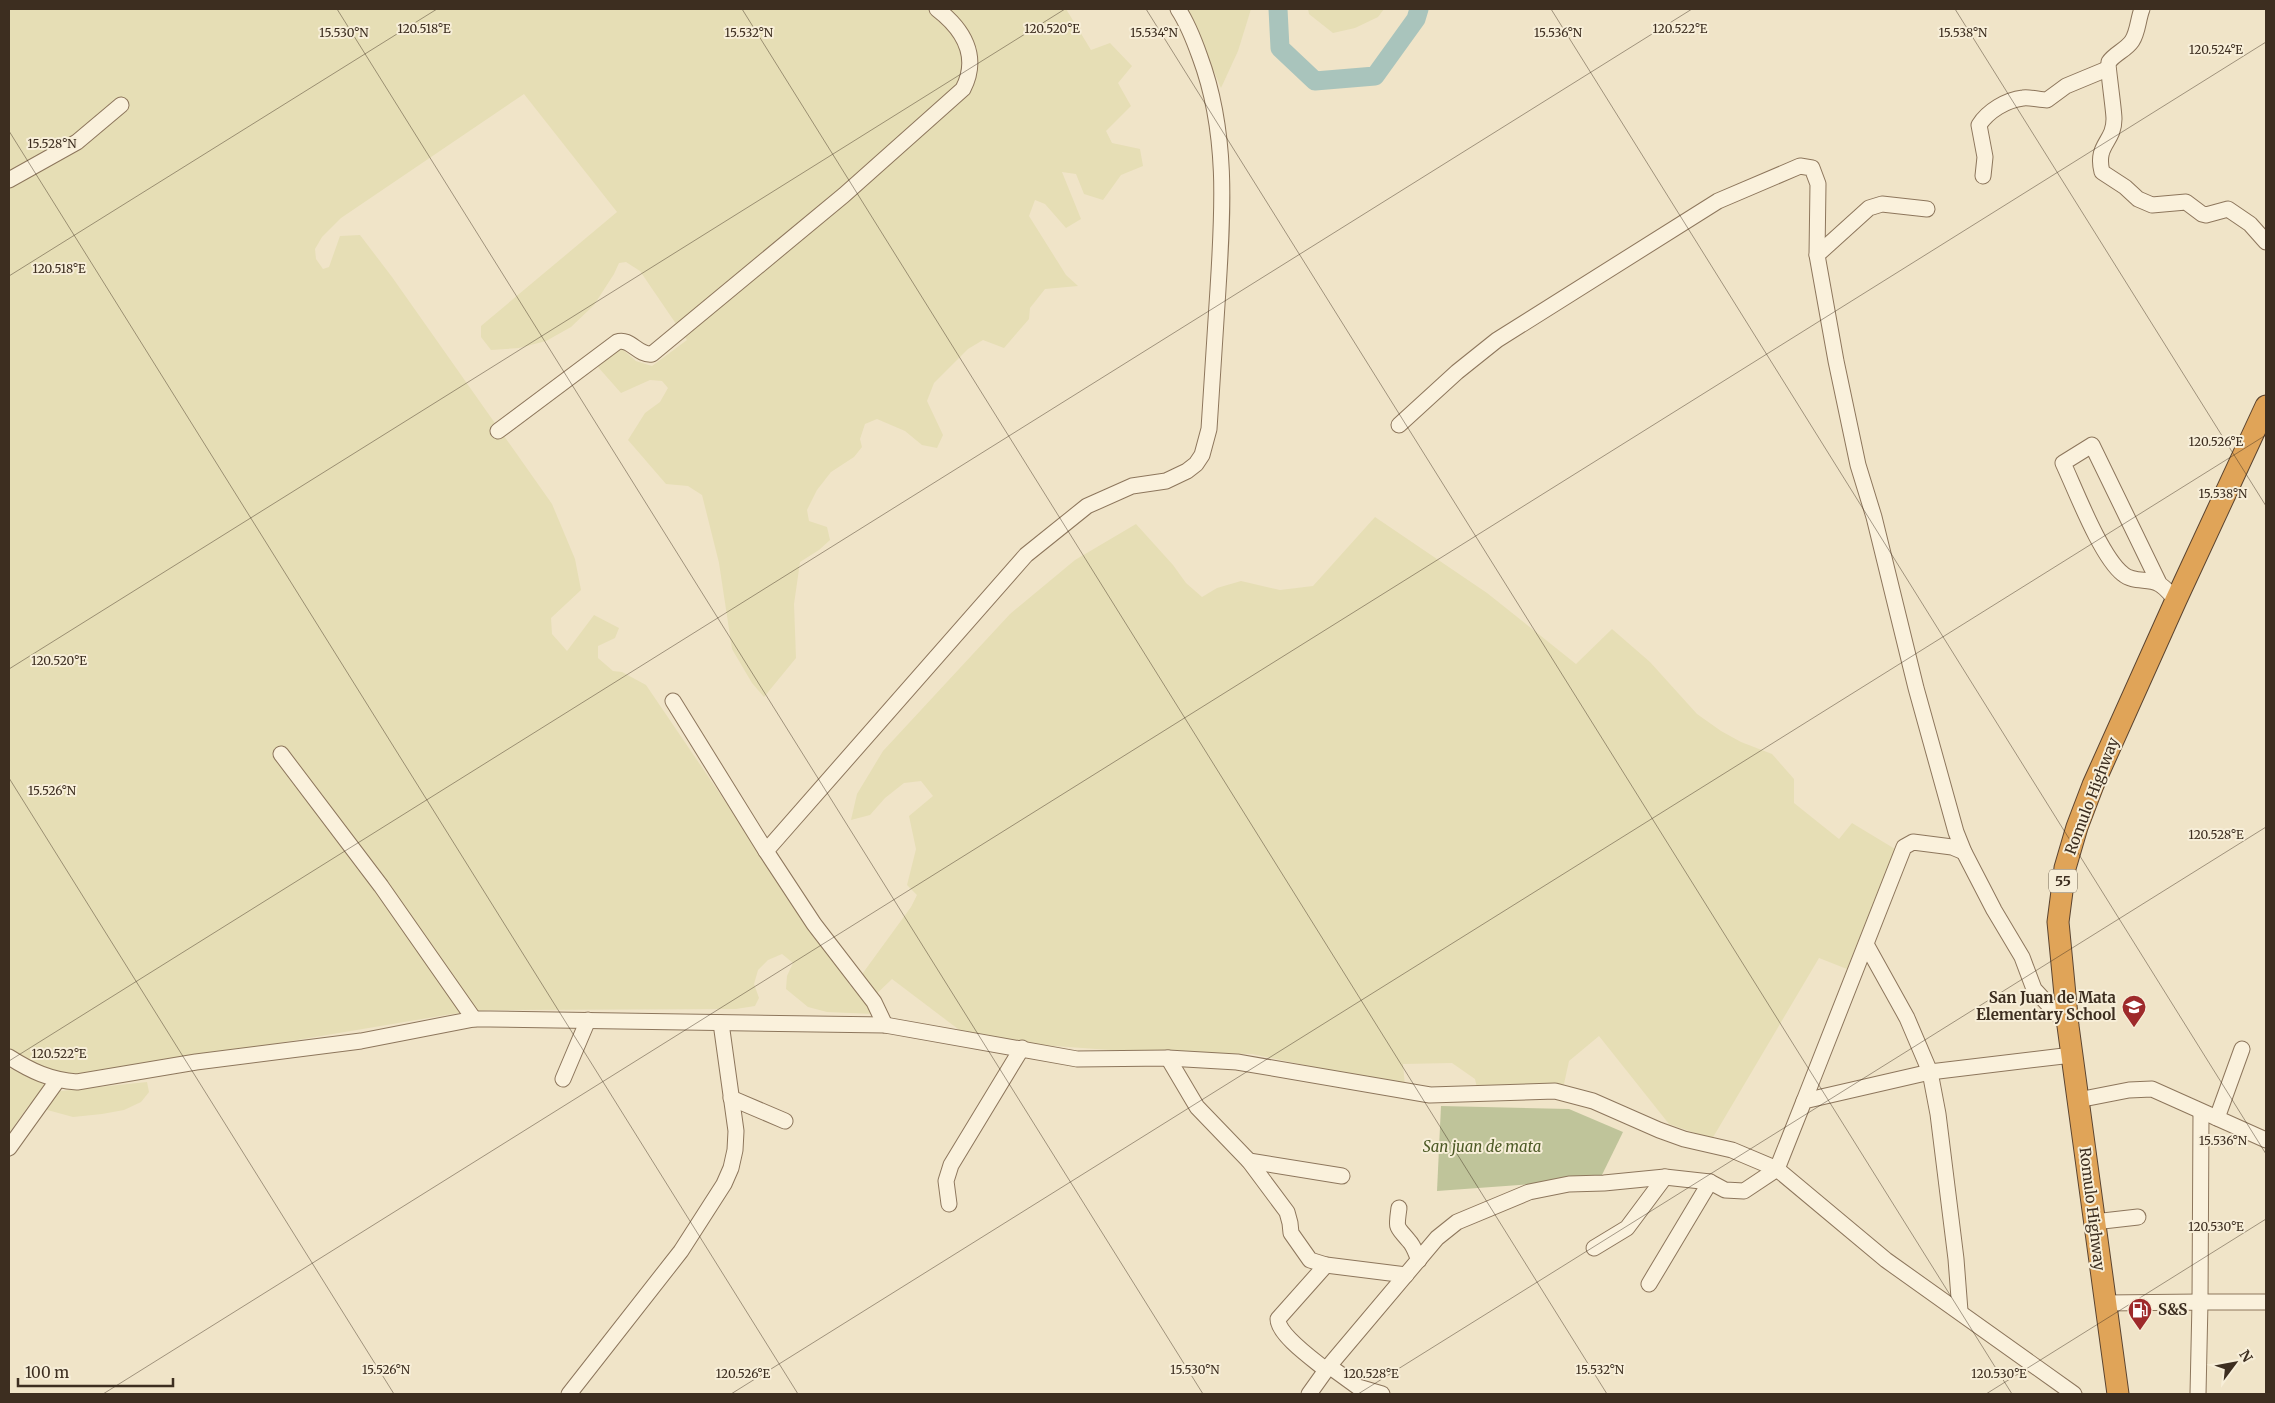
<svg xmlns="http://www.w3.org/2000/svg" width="2275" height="1403" viewBox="0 0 2275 1403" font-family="Merriweather,serif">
<rect width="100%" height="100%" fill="#f0e4c8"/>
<g fill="#e6deb5">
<polygon points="9,9 1066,9 1091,50 1110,43 1132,66 1118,83 1131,106 1106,131 1112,143 1140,149 1143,166 1121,175 1103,200 1084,194 1076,174 1062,172 1081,219 1066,228 1045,204 1035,200 1029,216 1066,275 1078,286 1045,289 1030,308 1029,319 1004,348 983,340 968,349 934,383 927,401 943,435 937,448 922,445 905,431 877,419 865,424 860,439 862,447 854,457 831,472 817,490 807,510 809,521 827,527 830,540 819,550 800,562 794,604 796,658 764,697 752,683 732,649 719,563 702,495 688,486 666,484 628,440 645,413 660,402 668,388 662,381 650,380 621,393 598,367 621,348 636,361 652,366 687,340 640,271 626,262 619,263 614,274 594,305 571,327 546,341 519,348 491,350 481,337 481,326 617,212 524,94 341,218 322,237 315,249 316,259 323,269 329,267 340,236 360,235 392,277 552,504 575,559 581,590 551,618 552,634 567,651 594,615 619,628 615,638 598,646 598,658 613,671 622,672 646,685 852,988 911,907 917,895 907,885 916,849 909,816 933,796 921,781 904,783 885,798 870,815 851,820 857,794 883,751 1010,614 1075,560 1136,524 1173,565 1186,583 1202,597 1217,588 1241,581 1280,590 1313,586 1375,517 1487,593 1576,664 1612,629 1650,662 1697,714 1721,731 1741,742 1772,754 1794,779 1794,803 1839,839 1852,823 1895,849 1847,969 1819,958 1712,1139 1669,1124 1599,1036 1569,1061 1564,1084 1477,1088 1475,1079 1452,1063 1403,1064 1405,1086 1252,1054 1139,1052 1040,1045 962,1032 892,979 867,1003 874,1014 827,1012 808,1007 786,989 787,976 793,963 782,954 768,960 758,970 754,984 759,998 755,1006 736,1009 488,1010 452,1014 125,1069 62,1075 39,1066 9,1048"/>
<polygon points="1187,9 1251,9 1238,51 1221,88"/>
<polygon points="1308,9 1384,9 1378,17 1355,28 1333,33 1309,14"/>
<polygon points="9,1068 61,1091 147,1082 149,1092 141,1102 124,1110 102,1114 73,1117 29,1105 9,1133"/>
</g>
<polygon fill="#bfc49a" points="1441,1106 1569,1109 1623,1132 1600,1179 1437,1191"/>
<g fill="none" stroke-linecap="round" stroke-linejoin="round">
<polyline stroke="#a9c4bc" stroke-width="19" points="1278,9 1280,48 1315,81 1375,76 1416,19 1419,9"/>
<defs>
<g id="minor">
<path d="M 2142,9 C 2138,19 2138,32 2132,41 C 2126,50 2114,54 2109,62 C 2107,66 2114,109 2114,119 C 2114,143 2095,144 2102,172 L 2125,187 L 2138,199 L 2152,205 L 2186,202 L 2202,214 L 2206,215 L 2228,209 L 2250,224 L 2266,242"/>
<path d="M 1983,176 L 1985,157 L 1979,125 C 1988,111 2006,100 2023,98 C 2030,97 2040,100 2047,100 L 2066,86 L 2107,69"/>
<polyline points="9,180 77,142 121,105"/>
<polyline points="1817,255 1869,208 1882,204 1927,209"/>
<polyline points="1399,425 1457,372 1497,340 1718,201 1800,166 1812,168 1818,184 1817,255 1836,361 1858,465 1874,517 1916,688 1956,832 1964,852 1994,910 2022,957 2034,989 2068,1026"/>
<path d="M 498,431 L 617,342 C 630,337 638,356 652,354 L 844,195 L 963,89 C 980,56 963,29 937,9"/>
<path d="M 2159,583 L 2092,445 L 2063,463 C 2076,491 2101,557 2123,574 C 2133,583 2149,578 2159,584 C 2165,587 2171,595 2176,600"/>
<polyline points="673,701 766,851"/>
<polyline points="281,754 381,886 474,1019"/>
<polyline points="1867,946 1907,1018 1930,1072 1938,1114 1956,1259 1960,1311"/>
<path d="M 885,1025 L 874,1002 L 814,924 L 766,851 L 1026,555 L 1087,506 L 1132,486 L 1166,481 L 1187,471 L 1196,464 L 1202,455 L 1209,429 C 1212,382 1215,335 1218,289 C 1223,210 1228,132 1200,57 C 1194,40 1188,24 1178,9"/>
<path d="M 9,1057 C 31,1071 50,1080 77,1082 L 196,1062 L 361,1041 L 474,1019 L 490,1019 L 885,1025 L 1077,1059 L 1168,1058 L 1237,1062 L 1430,1095 L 1555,1091 L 1593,1101 L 1659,1130 L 1684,1139 L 1732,1150 L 1777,1169 L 1886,1260 L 2074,1394"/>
<polyline points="1168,1058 1197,1107 1249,1161 1287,1212 1290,1223 1291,1233 1310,1260 1326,1265 1406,1275"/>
<polyline points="563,1079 588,1020"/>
<polyline points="731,1098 785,1121"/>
<polyline points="2078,1100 2129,1090 2152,1089 2266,1140"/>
<polyline points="1804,1101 1904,847 1913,842 1952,847 1964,852"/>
<polyline points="2201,1112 2200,1302 2266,1302"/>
<polyline points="2217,1118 2242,1049"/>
<polyline points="9,1148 57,1081"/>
<polyline points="1249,1161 1342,1176"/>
<polyline points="949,1204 946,1181 951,1165 1022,1048"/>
<path d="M 1399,1208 C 1396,1230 1396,1225 1409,1241 C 1414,1246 1416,1254 1419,1260"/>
<polyline points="2094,1222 2138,1217"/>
<polyline points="1594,1248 1627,1228 1665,1177"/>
<path d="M 1326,1265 L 1278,1319 C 1278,1335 1314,1360 1326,1370"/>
<polyline points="1649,1284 1710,1182"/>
<polyline points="2105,1303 2200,1302 2198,1394"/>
<polyline points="1329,1366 1358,1387 1382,1394"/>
<polyline points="569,1394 681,1251 724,1184 731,1168 735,1150 736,1131 721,1023"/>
<polyline points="1309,1394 1329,1366 1437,1238 1457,1222 1529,1192 1569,1184 1604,1183 1665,1177 1710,1182 1725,1190 1744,1191 1777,1169 1804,1101 1930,1072 2072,1055"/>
</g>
<polyline id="highway" points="2118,1394 2068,1026 2058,922 2065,868 2077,827 2093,785 2176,600 2266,406"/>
</defs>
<use href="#minor" stroke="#8d765c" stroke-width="17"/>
<use href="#highway" stroke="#5b4430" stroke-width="23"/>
<use href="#minor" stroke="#faf1dc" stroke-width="15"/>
<use href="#highway" stroke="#e0a458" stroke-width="21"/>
</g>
<path fill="none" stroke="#3d2e20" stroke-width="1" stroke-opacity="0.45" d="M 337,9 L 1203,1394M 742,9 L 1607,1394M 1146,9 L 2012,1394M 1551,9 L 2266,1154M 1955,9 L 2266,506M 9,131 L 798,1394M 9,276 L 437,9M 9,669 L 1065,9M 9,778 L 394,1394M 9,1061 L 1692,9M 103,1394 L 2266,42M 731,1394 L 2266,435M 1358,1394 L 2266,827M 1986,1394 L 2266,1219"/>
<defs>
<symbol id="school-pin" viewBox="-11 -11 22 30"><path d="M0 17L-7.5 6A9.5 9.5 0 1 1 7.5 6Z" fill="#9e2a2b" stroke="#f7eed8"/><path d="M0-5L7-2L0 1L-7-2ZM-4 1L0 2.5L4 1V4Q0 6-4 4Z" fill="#fff"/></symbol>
<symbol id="fuel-pin" viewBox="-11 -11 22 30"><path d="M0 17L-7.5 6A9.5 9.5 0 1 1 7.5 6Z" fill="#9e2a2b" stroke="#f7eed8"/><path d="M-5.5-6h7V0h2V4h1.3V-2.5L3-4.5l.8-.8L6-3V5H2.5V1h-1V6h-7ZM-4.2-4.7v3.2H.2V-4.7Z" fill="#fff"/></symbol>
</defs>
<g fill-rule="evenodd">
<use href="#school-pin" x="2120" y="993" width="28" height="38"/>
<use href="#fuel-pin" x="2126" y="1296" width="28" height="38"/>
</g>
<g text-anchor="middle" stroke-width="4" stroke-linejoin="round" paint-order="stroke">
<rect fill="#f7eed8" stroke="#756857" stroke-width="1" x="2049" y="869.5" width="28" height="23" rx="4"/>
<g font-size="14" font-weight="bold" fill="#3d2e20">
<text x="2063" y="886">55</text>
</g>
<g font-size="15" fill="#3d2e20" stroke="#f7eed8">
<text transform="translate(2092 796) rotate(-69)" y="5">Romulo Highway</text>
<text transform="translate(2092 1209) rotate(83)" y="5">Romulo Highway</text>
</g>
<g font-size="15" font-weight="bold" fill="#3d2e20" stroke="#f7eed8" text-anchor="end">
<text x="2116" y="1003">San Juan de Mata<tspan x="2116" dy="17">Elementary School</tspan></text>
<text x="2158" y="1315" text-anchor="start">S&amp;S</text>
</g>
<g font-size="15" font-style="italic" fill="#4d5a26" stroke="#f7eed8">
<text x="1482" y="1152">San juan de mata</text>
</g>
</g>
<g font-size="12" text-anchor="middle" fill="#3d2e20" stroke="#f7eed8" stroke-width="4" stroke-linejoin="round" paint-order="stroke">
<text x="1052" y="33">120.520°E</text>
<text x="1680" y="33">120.522°E</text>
<text x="424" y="33">120.518°E</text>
<text x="1963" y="37">15.538°N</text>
<text x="344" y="37">15.530°N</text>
<text x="749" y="37">15.532°N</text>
<text x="1154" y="37">15.534°N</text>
<text x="1558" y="37">15.536°N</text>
<text x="2216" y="54">120.524°E</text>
<text x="52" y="148">15.528°N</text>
<text x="59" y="273">120.518°E</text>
<text x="2216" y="446">120.526°E</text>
<text x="2223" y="498">15.538°N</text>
<text x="59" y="665">120.520°E</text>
<text x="52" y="795">15.526°N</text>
<text x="2216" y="839">120.528°E</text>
<text x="59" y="1058">120.522°E</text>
<text x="2223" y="1145">15.536°N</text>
<text x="2216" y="1231">120.530°E</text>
<text x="386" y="1374">15.526°N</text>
<text x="1195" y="1374">15.530°N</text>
<text x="1600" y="1374">15.532°N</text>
<text x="743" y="1378">120.526°E</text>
<text x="1371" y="1378">120.528°E</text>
<text x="1999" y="1378">120.530°E</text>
</g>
<rect width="2275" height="1403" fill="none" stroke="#3d2e20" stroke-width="20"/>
<g transform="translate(2235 1363) rotate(58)" stroke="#f7eed8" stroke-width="4" paint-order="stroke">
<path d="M0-4L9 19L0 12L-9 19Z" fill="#3d2e20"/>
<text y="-8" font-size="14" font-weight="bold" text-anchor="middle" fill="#3d2e20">N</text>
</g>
<path d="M18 1378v8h155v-8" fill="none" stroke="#3d2e20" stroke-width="2.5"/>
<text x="25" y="1378" font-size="15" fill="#3d2e20" stroke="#f7eed8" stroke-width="4" paint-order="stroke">100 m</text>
</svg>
